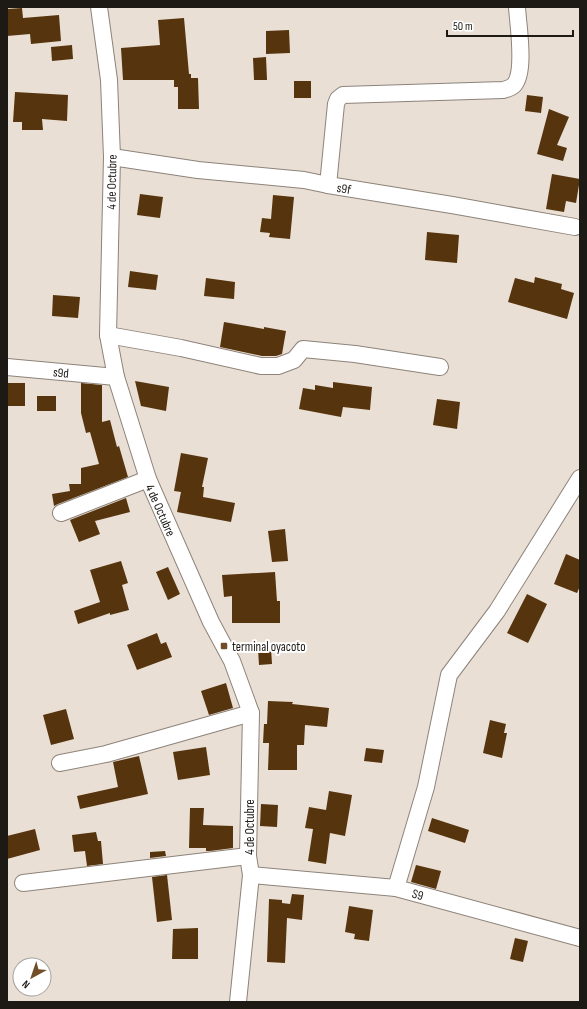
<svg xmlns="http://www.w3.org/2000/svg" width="587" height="1009" viewBox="0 0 587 1009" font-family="'Sofia Sans Condensed',sans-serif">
<rect width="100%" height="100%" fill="#eadfd5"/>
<g fill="#56340d">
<polygon points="22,8 23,18 59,15 61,41 31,44 30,34 7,36 7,9"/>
<polygon points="184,18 189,74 191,74 191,78 198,78 199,109 178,109 178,87 174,87 174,80 123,80 121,48 160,45 158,20"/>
<polygon points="289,30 290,53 266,54 266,31"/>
<polygon points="72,45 73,59 52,61 51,47"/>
<polygon points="266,57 267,80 254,80 253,58"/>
<rect x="294" y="81" width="17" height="17"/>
<polygon points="15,92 68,95 67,121 42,119 43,130 22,130 22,122 13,122"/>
<polygon points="527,95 543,97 541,113 525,111"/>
<polygon points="549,109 569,117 557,145 567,148 563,161 537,154"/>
<polygon points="552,174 580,179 576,203 566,201 564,212 546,209"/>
<polygon points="140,194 163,197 160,218 137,215"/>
<polygon points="273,195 294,197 290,239 269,237 270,233 260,232 262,218 271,219"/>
<polygon points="427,232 459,235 457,263 425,260"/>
<polygon points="130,271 158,275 156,290 128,287"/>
<polygon points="535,277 562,284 561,289 574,293 567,319 508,302 515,278 534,283"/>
<polygon points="206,278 235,282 234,299 204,296"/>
<polygon points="53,295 80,297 78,318 52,316"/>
<polygon points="224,322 264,329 264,327 286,331 282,354 276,356 262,356 220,347"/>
<polygon points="135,381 169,387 166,411 141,406"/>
<polygon points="333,382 372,387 370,410 343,407 341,417 299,409 303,388 315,390 315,385 333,388"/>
<rect x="7" y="383" width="18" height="23"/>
<polygon points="81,383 102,385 102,422 110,420 117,447 119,446 128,477 58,504 54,506 52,494 70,491 69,484 81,484 81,468 99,464 90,432 86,433 81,413"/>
<rect x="37" y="396" width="19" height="15"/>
<polygon points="437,399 460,402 457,429 433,425"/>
<polygon points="181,453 208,458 202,487 204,487 203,497 235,503 231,522 177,512 181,492 174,491"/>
<polygon points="126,498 130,512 95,521 100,534 79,542 70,520"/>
<polygon points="285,529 288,561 272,562 268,531"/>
<polygon points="566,554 580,560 580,586 577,593 554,584"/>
<polygon points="121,561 128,583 122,585 129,610 110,615 110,613 78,624 74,611 100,602 90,570"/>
<polygon points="168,567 180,594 168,600 156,572"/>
<polygon points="275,572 277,601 280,601 280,623 232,623 232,596 224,597 222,575"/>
<polygon points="527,594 547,604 528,643 507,633"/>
<polygon points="157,633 161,644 166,642 172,657 137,670 127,645"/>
<polygon points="271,648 272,664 259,665 258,649"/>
<polygon points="226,683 233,708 209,715 201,691"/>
<polygon points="268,701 293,702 292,704 329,708 327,727 305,725 304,745 297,745 297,770 268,770 269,743 263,743 264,724 267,724"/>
<polygon points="66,709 74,739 51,745 43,715"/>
<polygon points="490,720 506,724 504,733 507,733 502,758 483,753"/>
<polygon points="206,747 210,775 178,780 173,752"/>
<polygon points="366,748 384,750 382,763 364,761"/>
<polygon points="139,756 148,794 80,809 77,796 118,787 113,762"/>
<polygon points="329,791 352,795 345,836 330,833 326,864 308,861 313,829 305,828 309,807 326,810"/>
<polygon points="261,804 278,805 277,827 260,826"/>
<polygon points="190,808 204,808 203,825 233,826 233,848 210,851 206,851 206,848 189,848"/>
<polygon points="432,818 469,830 465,843 428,831"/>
<polygon points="35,829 40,850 7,859 7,836"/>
<polygon points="96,832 98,841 101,841 103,864 87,866 85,851 74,852 72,835"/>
<polygon points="165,851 166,856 150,858 150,852"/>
<polygon points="416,865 441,871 436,889 411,882"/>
<polygon points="167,875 172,920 157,922 152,877"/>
<polygon points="292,894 304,895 302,920 287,918 285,963 267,962 269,899 282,900 282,903 290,904"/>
<polygon points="349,906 373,910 369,941 354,939 355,934 345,932"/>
<polygon points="198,928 198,959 172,959 173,929"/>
<polygon points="515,938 528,941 523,962 510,959"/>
</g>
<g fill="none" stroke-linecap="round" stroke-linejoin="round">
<defs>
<g id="minor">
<polyline points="99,7 109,80 112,157 108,335 116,377 148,479 211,622 232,661 251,713 248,856 251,875 238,1002"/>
<polyline points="112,157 198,170 304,180 328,185 452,205 575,227"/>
<path d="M 328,185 L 336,104 L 338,99 L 343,95 L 503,90 C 507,89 511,88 514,85 C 526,72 518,25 517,7"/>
<polyline points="108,335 181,348 261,366 278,366 294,360 303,349 355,354 440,367"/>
<polyline points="7,367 116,377"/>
<polyline points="61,513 148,479"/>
<polyline points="60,763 106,754 251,713"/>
<polyline points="251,875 396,888 580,938"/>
<polyline points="23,883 248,856"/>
<polyline points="396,888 426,787 449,675 497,611 580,478"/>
</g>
</defs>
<use href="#minor" stroke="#8d837a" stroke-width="18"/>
<use href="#minor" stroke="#fff" stroke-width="16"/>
</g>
<rect fill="#724e28" stroke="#fff" stroke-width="1.5" x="220" y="642" width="8" height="8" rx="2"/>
<g text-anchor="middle" stroke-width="4" stroke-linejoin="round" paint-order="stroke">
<g font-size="13" fill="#1d1a16" stroke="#fff">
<text transform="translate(111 182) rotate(-89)" y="5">4 de Octubre</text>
<text transform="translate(344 188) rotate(9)" y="5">s9f</text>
<text transform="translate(61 372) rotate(5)" y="5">s9d</text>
<text transform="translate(161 510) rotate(66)" y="5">4 de Octubre</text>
<text transform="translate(249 827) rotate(-90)" y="5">4 de Octubre</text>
<text transform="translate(418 894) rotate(15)" y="5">S9</text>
</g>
<g font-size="13" fill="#1d1a16" stroke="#fff" text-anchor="start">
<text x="232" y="651">terminal oyacoto</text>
</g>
</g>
<rect width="587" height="1009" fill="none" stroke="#1d1a16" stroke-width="16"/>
<g transform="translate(32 977) rotate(220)"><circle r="19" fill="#ffffff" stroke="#a5a3a2"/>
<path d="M0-3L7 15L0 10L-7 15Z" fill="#724e28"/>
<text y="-6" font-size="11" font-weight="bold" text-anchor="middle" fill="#1d1a16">N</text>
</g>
<path d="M447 30v6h126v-6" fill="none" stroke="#1d1a16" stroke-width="2"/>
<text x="453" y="30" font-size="12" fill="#1d1a16" stroke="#ffffff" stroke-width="3" paint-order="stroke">50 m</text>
</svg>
